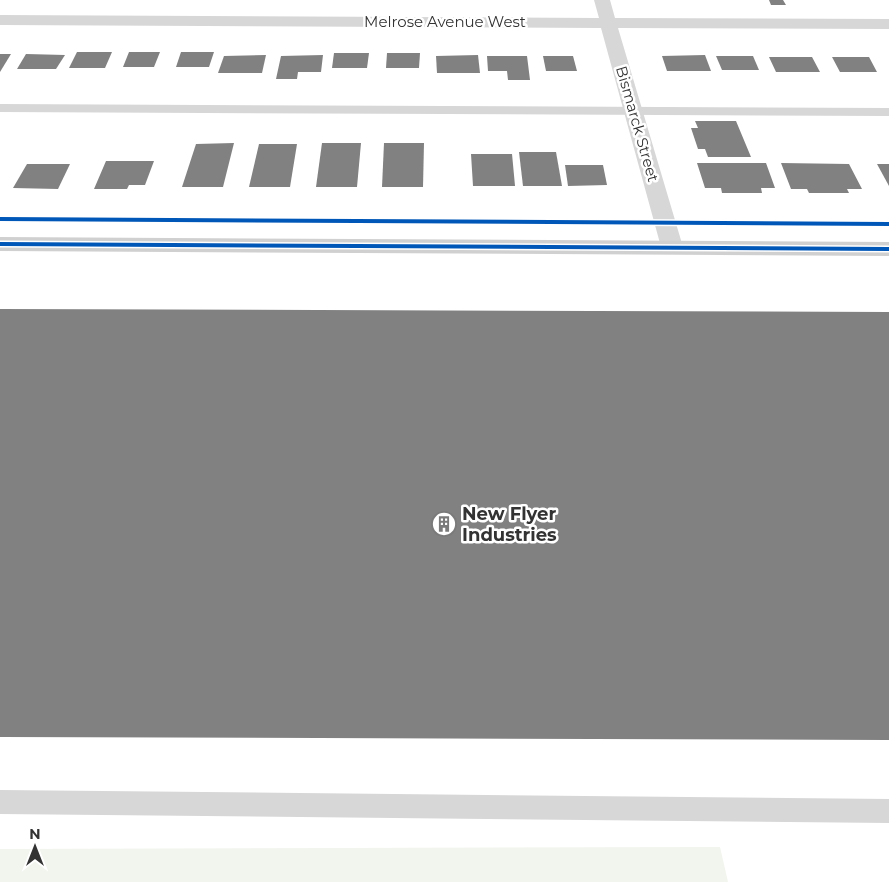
<svg xmlns="http://www.w3.org/2000/svg" width="889" height="882" viewBox="0 0 889 882" font-family="Montserrat,sans-serif">
<rect width="100%" height="100%" fill="#fff"/>
<polygon fill="#f1f5ed" points="720,847 728,882 0,882 0,849"/>
<g fill="#818181">
<polygon points="769,0 783,0 786,5 771,5"/>
<polygon points="77,52 112,52 105,68 69,68"/>
<polygon points="129,52 160,52 154,67 123,67"/>
<polygon points="181,52 214,52 209,67 176,67"/>
<polygon points="334,53 369,53 367,68 332,68"/>
<polygon points="387,53 420,53 419,68 386,68"/>
<polygon points="0,54 11,54 0,72"/>
<polygon points="26,54 65,55 56,69 17,69"/>
<polygon points="266,55 262,73 218,73 224,56"/>
<polygon points="323,55 321,72 298,72 297,79 276,79 281,56"/>
<polygon points="478,55 480,73 437,73 436,56"/>
<polygon points="705,55 711,71 667,71 662,56"/>
<polygon points="487,56 527,56 530,80 508,80 507,71 488,71"/>
<polygon points="543,56 573,56 577,71 546,71"/>
<polygon points="716,56 753,56 759,70 722,70"/>
<polygon points="769,57 812,57 820,72 776,72"/>
<polygon points="832,57 869,57 877,72 840,72"/>
<polygon points="695,121 736,121 751,157 708,157 705,149 698,149 691,128 698,128"/>
<polygon points="234,143 223,187 182,187 196,144"/>
<polygon points="322,143 361,143 357,187 316,187"/>
<polygon points="384,143 424,143 423,187 382,187"/>
<polygon points="259,144 297,144 290,187 249,187"/>
<polygon points="519,152 556,152 562,186 523,186"/>
<polygon points="471,154 512,154 515,186 473,186"/>
<polygon points="106,161 154,161 145,185 129,185 127,189 94,189"/>
<polygon points="697,163 766,163 775,188 761,188 762,193 722,193 721,188 705,188"/>
<polygon points="781,163 849,164 862,189 847,189 849,193 809,193 807,189 791,189"/>
<polygon points="27,164 70,164 58,189 13,188"/>
<polygon points="877,164 889,164 889,186"/>
<polygon points="565,165 603,165 607,185 568,186"/>
<polygon points="0,309 889,312 889,740 0,737"/>
</g>
<g fill="none" stroke-linecap="round" stroke-linejoin="round">
<g fill="#d7d7d7" fill-rule="evenodd">
<polygon points="0,104 889,108 889,116 0,112"/>
<polygon points="0,790 889,799 889,823 0,814"/>
</g>
<polygon fill="#d7d7d7" fill-rule="evenodd" points="594,0 610,0 615,18 889,19 889,29 618,28 683,247 680,252 672,254 664,252 661,247 601,28 0,25 0,15 599,18"/>
<polygon fill="#d0d0d0" fill-rule="evenodd" points="0,237 889,242 889,256 0,251"/>
<defs>
<g id="cycleway">
<polygon points="0,217 889,222 889,226 0,221"/>
<polygon points="0,242 889,247 889,251 0,246"/>
</g>
</defs>
<use href="#cycleway" stroke="#fff" stroke-width="3"/>
<use href="#cycleway" fill="#0057b8" fill-rule="evenodd"/>
</g>
<defs>
<symbol id="building-ring" viewBox="-11 -11 22 22"><circle r="9.5" fill="#fff" stroke="#7a7a7a" stroke-width="1.5"/><path d="M-4-6H4V6H1V3H-1V6H-4ZM-2.5-4.3h1.7v1.8h-1.7ZM.8-4.3h1.7v1.8H.8ZM-2.5-1h1.7V.8h-1.7ZM.8-1h1.7V.8H.8Z" fill="#7a7a7a"/></symbol>
</defs>
<g fill-rule="evenodd">
<use href="#building-ring" x="430" y="510" width="28" height="28"/>
</g>
<g text-anchor="middle" stroke-width="5" stroke-linejoin="round" paint-order="stroke">
<g font-size="15" fill="#333" stroke="#fff">
<text x="445" y="27">Melrose Avenue West</text>
<text transform="translate(637 124) rotate(74)" y="5">Bismarck Street</text>
</g>
<g font-size="18" font-weight="bold" fill="#333" stroke="#fff" text-anchor="start">
<text x="462" y="520">New Flyer<tspan x="462" dy="21">Industries</tspan></text>
</g>
</g>
<g transform="translate(35 847)" stroke="#ffffff" stroke-width="4" paint-order="stroke">
<path d="M0-4L9 19L0 12L-9 19Z" fill="#333333"/>
<text y="-8" font-size="14" font-weight="bold" text-anchor="middle" fill="#333333">N</text>
</g>
</svg>
